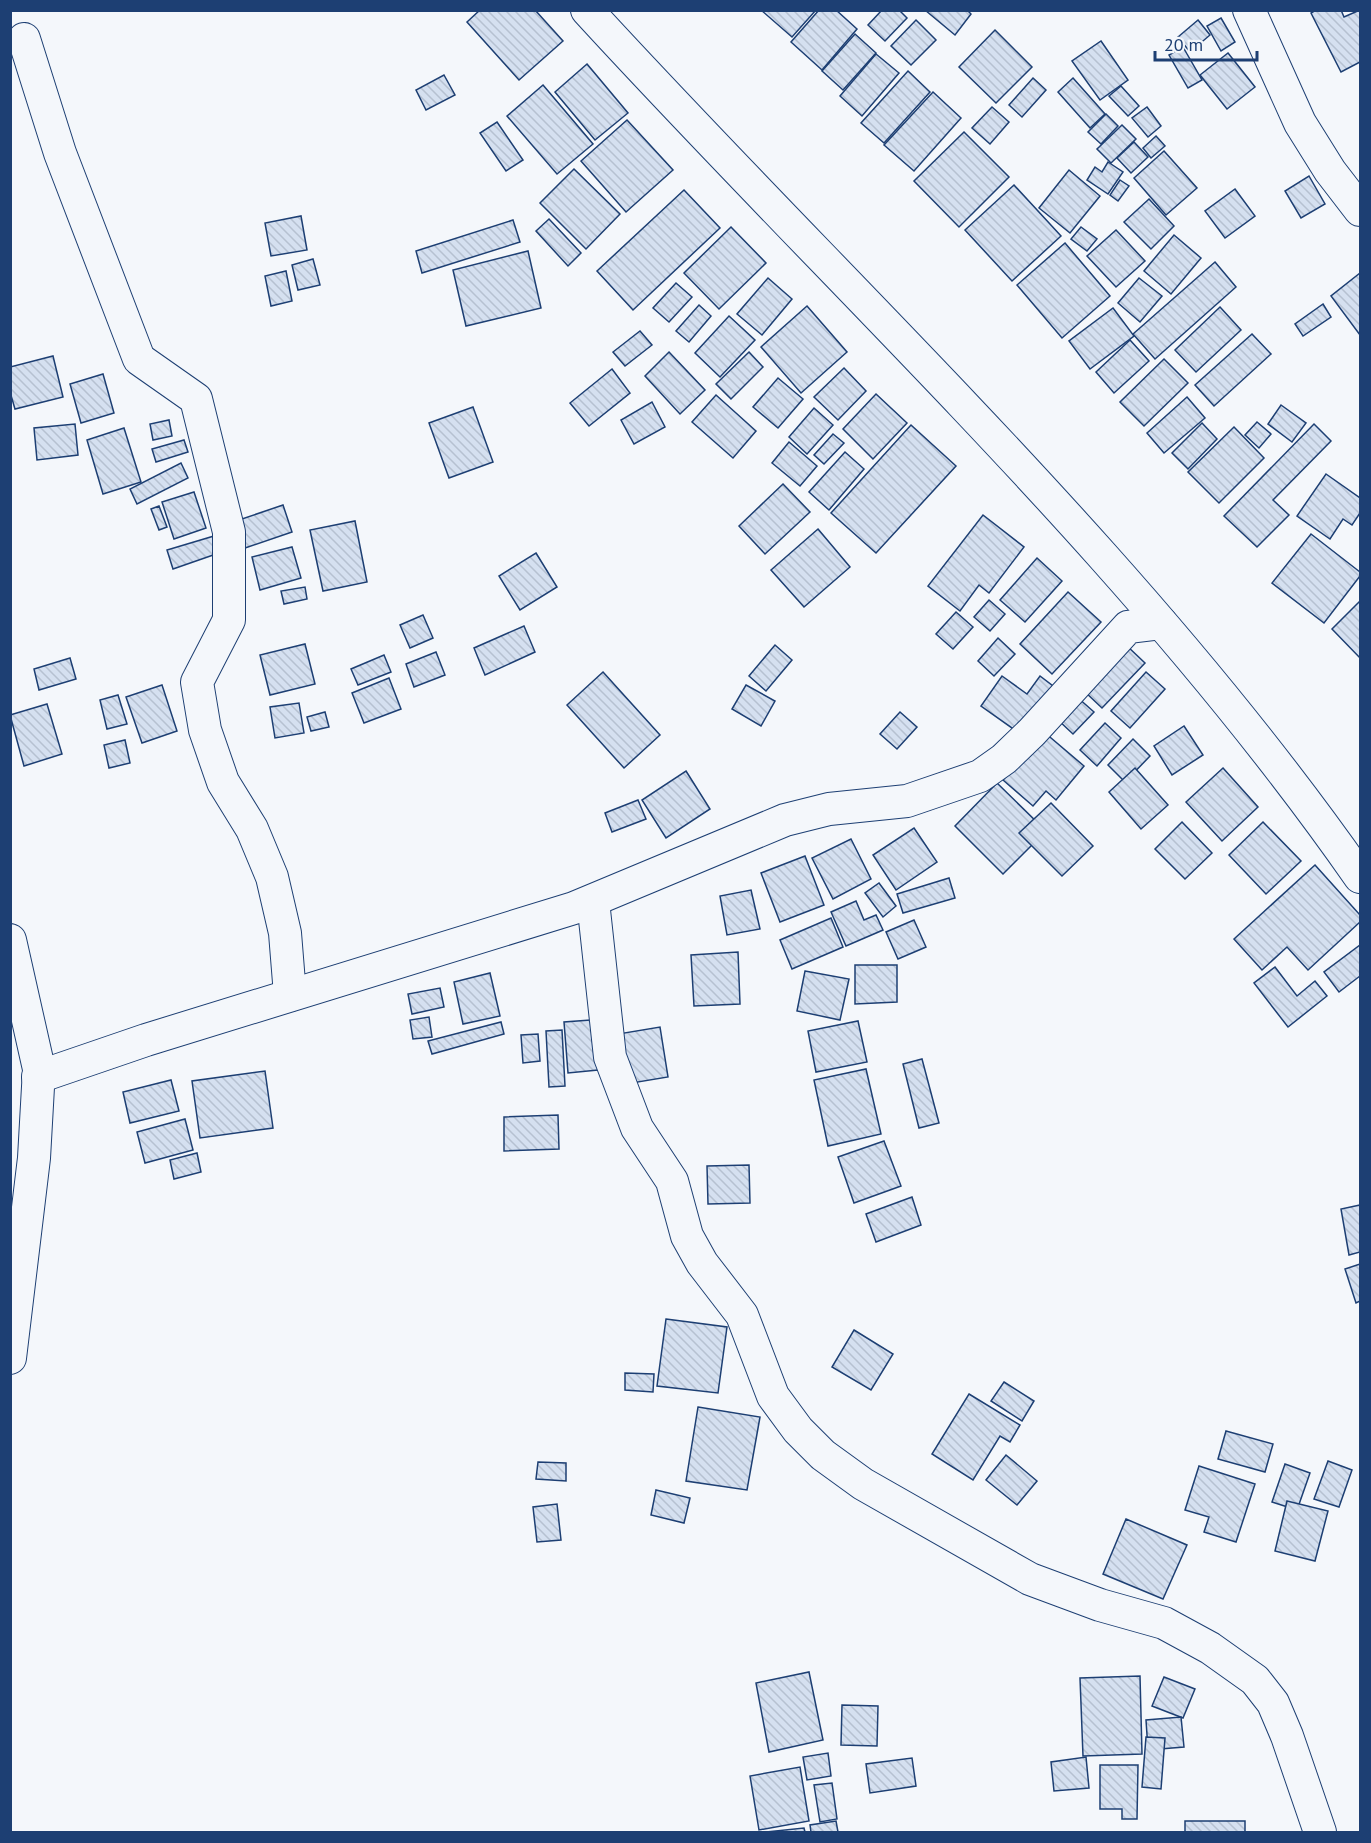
<svg xmlns="http://www.w3.org/2000/svg" width="1371" height="1843" viewBox="0 0 1371 1843" font-family="'PT Sans',sans-serif">
<defs>
<pattern id="building-back-hatch" width="6" height="6" patternUnits="userSpaceOnUse" patternTransform="scale(1.5)"><rect width="6" height="6" fill="#d5e0f0"/><path d="M-1 5l2 2M0 0l6 6M5-1l2 2" fill="none" stroke="#b6c1d1"/></pattern>
</defs>
<rect width="100%" height="100%" fill="#f4f7fb"/>
<g fill="url(#building-back-hatch)" stroke="#1d3f73" stroke-width="1.5">
<polygon points="480,10 535,10 563,41 519,80 467,22"/>
<polygon points="761,10 816,10 792,37"/>
<polygon points="819,10 836,10 857,29 822,70 791,42"/>
<polygon points="882,10 899,10 907,18 885,41 868,25"/>
<polygon points="925,10 967,10 971,14 955,35"/>
<polygon points="1316,10 1341,10 1344,17 1360,10 1360,62 1341,72 1311,13"/>
<polygon points="1221,18 1235,42 1221,51 1207,26"/>
<polygon points="916,20 936,40 911,65 891,46"/>
<polygon points="1198,20 1210,35 1190,52 1178,37"/>
<polygon points="995,30 1032,67 996,103 959,67"/>
<polygon points="855,34 876,53 843,90 822,71"/>
<polygon points="1101,41 1128,80 1100,100 1072,61"/>
<polygon points="1183,47 1202,80 1188,88 1169,55"/>
<polygon points="1228,53 1255,87 1227,109 1200,75"/>
<polygon points="876,54 899,73 862,116 840,96"/>
<polygon points="587,64 628,113 595,140 555,92"/>
<polygon points="908,71 930,92 884,143 861,123"/>
<polygon points="444,75 455,95 426,110 416,90"/>
<polygon points="1033,78 1046,90 1022,117 1009,105"/>
<polygon points="1073,78 1105,114 1090,128 1058,92"/>
<polygon points="543,85 593,144 557,174 507,116"/>
<polygon points="1121,86 1139,106 1128,116 1109,96"/>
<polygon points="933,92 961,118 914,171 884,145"/>
<polygon points="992,107 1009,122 990,144 972,128"/>
<polygon points="1147,107 1161,126 1148,137 1132,118"/>
<polygon points="1106,114 1118,126 1101,144 1088,132"/>
<polygon points="627,120 673,170 626,212 581,161"/>
<polygon points="497,122 523,160 506,171 480,133"/>
<polygon points="1122,125 1136,139 1111,163 1097,149"/>
<polygon points="964,132 1009,177 959,227 914,181"/>
<polygon points="1156,136 1165,146 1151,158 1143,148"/>
<polygon points="1134,142 1148,157 1131,173 1117,158"/>
<polygon points="1164,151 1197,188 1166,215 1134,178"/>
<polygon points="1108,162 1123,172 1108,194 1087,180 1095,167 1102,172"/>
<polygon points="574,169 620,214 586,249 540,203"/>
<polygon points="1069,170 1100,196 1070,233 1039,208"/>
<polygon points="1309,176 1325,204 1301,218 1285,191"/>
<polygon points="1120,180 1129,186 1118,201 1110,195"/>
<polygon points="1014,185 1061,236 1012,281 965,230"/>
<polygon points="1235,189 1255,216 1225,238 1205,211"/>
<polygon points="684,190 720,228 633,310 597,271"/>
<polygon points="1149,199 1174,226 1151,249 1124,222"/>
<polygon points="301,216 307,250 271,256 265,223"/>
<polygon points="549,219 581,253 568,266 536,231"/>
<polygon points="513,220 520,242 422,273 416,251"/>
<polygon points="731,227 766,263 719,309 684,273"/>
<polygon points="1081,227 1097,239 1087,251 1071,239"/>
<polygon points="1116,230 1145,261 1116,287 1087,256"/>
<polygon points="1174,235 1201,258 1171,294 1144,271"/>
<polygon points="1065,243 1110,296 1062,338 1017,285"/>
<polygon points="528,251 541,308 466,326 453,270"/>
<polygon points="313,259 320,285 298,290 292,265"/>
<polygon points="1215,262 1236,287 1155,359 1133,334"/>
<polygon points="286,271 292,301 271,306 265,276"/>
<polygon points="1360,273 1360,335 1331,296"/>
<polygon points="768,278 792,299 762,335 737,314"/>
<polygon points="1139,278 1162,296 1140,322 1118,303"/>
<polygon points="676,283 692,297 669,322 653,308"/>
<polygon points="1323,304 1331,317 1303,336 1295,324"/>
<polygon points="699,305 711,316 689,342 676,331"/>
<polygon points="807,306 847,352 801,393 761,347"/>
<polygon points="1220,307 1241,330 1196,372 1175,350"/>
<polygon points="1113,308 1134,336 1090,369 1069,341"/>
<polygon points="729,316 755,340 720,377 695,353"/>
<polygon points="640,331 652,345 625,366 613,352"/>
<polygon points="1252,334 1271,354 1214,406 1195,385"/>
<polygon points="1130,340 1149,361 1114,393 1096,372"/>
<polygon points="669,352 705,390 680,414 645,376"/>
<polygon points="749,352 763,367 731,399 716,384"/>
<polygon points="53,356 63,397 15,409 10,392 10,367"/>
<polygon points="1164,359 1188,383 1144,426 1120,402"/>
<polygon points="844,368 866,391 838,420 814,397"/>
<polygon points="612,369 630,393 589,426 570,403"/>
<polygon points="103,374 114,413 81,423 70,384"/>
<polygon points="778,378 803,399 778,428 753,407"/>
<polygon points="876,394 907,423 873,459 843,429"/>
<polygon points="716,395 756,431 733,458 692,422"/>
<polygon points="1187,397 1205,418 1164,453 1147,433"/>
<polygon points="652,402 665,427 634,444 621,420"/>
<polygon points="1281,405 1306,423 1292,442 1268,424"/>
<polygon points="473,407 493,462 449,478 429,423"/>
<polygon points="814,408 833,425 807,454 789,437"/>
<polygon points="169,420 172,436 153,440 150,424"/>
<polygon points="1257,422 1271,434 1259,448 1245,435"/>
<polygon points="1202,423 1217,439 1188,469 1172,453"/>
<polygon points="75,424 78,455 37,460 34,428"/>
<polygon points="1314,424 1331,441 1273,500 1289,515 1257,547 1224,516"/>
<polygon points="911,425 956,466 876,553 831,513"/>
<polygon points="1234,427 1264,458 1219,503 1188,472"/>
<polygon points="124,428 141,482 103,494 87,440"/>
<polygon points="833,434 844,443 824,464 814,455"/>
<polygon points="184,440 188,452 156,462 152,449"/>
<polygon points="789,442 817,466 800,486 772,463"/>
<polygon points="845,452 864,469 829,510 809,492"/>
<polygon points="181,463 188,478 137,504 130,489"/>
<polygon points="1326,474 1360,498 1360,513 1352,525 1343,519 1330,539 1297,516"/>
<polygon points="783,484 810,512 765,554 739,526"/>
<polygon points="194,492 206,528 174,539 162,502"/>
<polygon points="283,505 292,532 245,548 236,521"/>
<polygon points="159,506 167,527 159,530 151,509"/>
<polygon points="983,515 1024,547 989,593 979,585 960,611 928,586"/>
<polygon points="355,521 367,582 323,591 310,530"/>
<polygon points="818,529 850,567 804,607 771,570"/>
<polygon points="1311,534 1360,572 1360,576 1324,623 1272,583"/>
<polygon points="214,536 219,553 173,569 167,550"/>
<polygon points="292,547 301,578 260,590 252,557"/>
<polygon points="536,553 557,587 520,610 499,576"/>
<polygon points="1037,558 1062,581 1025,622 1000,600"/>
<polygon points="305,587 307,599 284,604 281,591"/>
<polygon points="1068,592 1101,622 1052,674 1020,644"/>
<polygon points="989,600 1005,614 990,631 974,617"/>
<polygon points="1360,601 1360,658 1332,629"/>
<polygon points="956,612 973,627 953,649 936,634"/>
<polygon points="423,615 433,638 410,648 400,625"/>
<polygon points="524,626 535,652 485,675 474,648"/>
<polygon points="998,638 1015,654 994,676 978,661"/>
<polygon points="305,644 315,684 270,695 260,655"/>
<polygon points="775,645 792,660 766,691 749,676"/>
<polygon points="1126,645 1145,663 1102,708 1083,690"/>
<polygon points="436,652 445,675 414,687 406,664"/>
<polygon points="384,655 391,672 358,685 351,669"/>
<polygon points="70,658 76,679 39,690 34,669"/>
<polygon points="603,672 660,735 624,768 567,705"/>
<polygon points="1146,672 1165,689 1130,728 1111,711"/>
<polygon points="1002,676 1027,694 1040,676 1053,686 1019,733 981,706"/>
<polygon points="389,678 401,709 364,723 352,693"/>
<polygon points="162,685 177,731 142,743 126,697"/>
<polygon points="746,685 775,701 761,726 732,709"/>
<polygon points="118,695 127,724 107,729 100,700"/>
<polygon points="1077,697 1094,712 1073,734 1057,719"/>
<polygon points="299,703 304,733 275,738 270,707"/>
<polygon points="47,704 62,754 24,766 10,715"/>
<polygon points="325,712 329,727 311,731 307,717"/>
<polygon points="900,712 917,727 897,749 880,734"/>
<polygon points="1105,723 1121,738 1097,766 1080,750"/>
<polygon points="1184,726 1203,755 1172,775 1154,746"/>
<polygon points="1044,732 1084,766 1056,800 1046,791 1033,806 1003,780"/>
<polygon points="1133,739 1150,756 1125,782 1108,765"/>
<polygon points="125,740 130,763 109,768 104,745"/>
<polygon points="1135,768 1168,805 1141,829 1109,792"/>
<polygon points="1223,768 1258,807 1222,841 1186,802"/>
<polygon points="686,771 710,809 666,838 642,800"/>
<polygon points="997,783 1046,831 1003,874 955,826"/>
<polygon points="638,800 646,819 612,832 605,813"/>
<polygon points="1051,803 1093,846 1062,876 1019,833"/>
<polygon points="1182,822 1212,853 1185,879 1155,849"/>
<polygon points="1263,822 1301,861 1266,894 1229,855"/>
<polygon points="914,828 937,862 896,890 873,855"/>
<polygon points="851,839 871,879 833,899 812,858"/>
<polygon points="805,856 824,905 780,922 761,873"/>
<polygon points="1315,865 1360,915 1360,922 1308,970 1287,947 1262,970 1234,939"/>
<polygon points="949,878 955,898 903,913 897,894"/>
<polygon points="879,883 896,906 883,917 865,893"/>
<polygon points="751,890 760,929 727,935 720,896"/>
<polygon points="856,901 864,920 876,915 883,930 846,946 831,912"/>
<polygon points="831,918 843,947 792,969 780,940"/>
<polygon points="914,920 926,947 898,959 886,932"/>
<polygon points="1360,945 1360,976 1339,992 1324,972"/>
<polygon points="738,952 740,1004 694,1006 691,955"/>
<polygon points="855,965 897,965 897,1002 855,1004"/>
<polygon points="1275,967 1297,996 1315,981 1327,996 1288,1027 1254,983"/>
<polygon points="805,971 849,979 840,1020 797,1011"/>
<polygon points="490,973 500,1016 463,1024 454,982"/>
<polygon points="440,988 444,1007 412,1014 408,994"/>
<polygon points="429,1017 432,1037 413,1039 410,1020"/>
<polygon points="604,1019 608,1069 568,1073 564,1022"/>
<polygon points="858,1021 867,1062 816,1072 808,1031"/>
<polygon points="501,1022 504,1034 432,1054 428,1041"/>
<polygon points="660,1027 668,1077 626,1084 618,1034"/>
<polygon points="562,1030 565,1086 549,1087 546,1031"/>
<polygon points="538,1034 540,1061 523,1063 521,1035"/>
<polygon points="922,1059 939,1123 919,1128 903,1064"/>
<polygon points="866,1069 881,1134 828,1146 814,1080"/>
<polygon points="265,1071 273,1128 200,1138 192,1081"/>
<polygon points="171,1080 179,1111 130,1123 123,1092"/>
<polygon points="558,1115 559,1149 504,1151 504,1117"/>
<polygon points="185,1119 193,1150 145,1163 137,1132"/>
<polygon points="884,1141 901,1186 854,1203 838,1157"/>
<polygon points="197,1153 201,1172 174,1179 170,1160"/>
<polygon points="749,1165 750,1203 708,1204 707,1166"/>
<polygon points="912,1197 921,1225 876,1242 866,1214"/>
<polygon points="1360,1205 1360,1252 1349,1255 1341,1209"/>
<polygon points="1360,1264 1360,1301 1356,1303 1345,1269"/>
<polygon points="666,1319 727,1327 718,1393 657,1386"/>
<polygon points="854,1330 893,1354 871,1390 832,1367"/>
<polygon points="625,1373 654,1374 653,1392 625,1390"/>
<polygon points="1004,1382 1034,1401 1022,1421 991,1401"/>
<polygon points="969,1394 1020,1425 1010,1442 1000,1436 973,1480 932,1454"/>
<polygon points="698,1407 760,1417 747,1490 686,1481"/>
<polygon points="1226,1431 1273,1444 1265,1472 1218,1459"/>
<polygon points="1006,1455 1037,1481 1017,1505 986,1480"/>
<polygon points="1328,1461 1352,1470 1339,1507 1314,1499"/>
<polygon points="538,1462 566,1463 566,1481 536,1479"/>
<polygon points="1285,1464 1310,1473 1297,1510 1272,1502"/>
<polygon points="1199,1466 1255,1484 1236,1542 1204,1532 1209,1517 1185,1510"/>
<polygon points="656,1490 690,1498 684,1523 651,1515"/>
<polygon points="1287,1501 1328,1511 1315,1561 1275,1551"/>
<polygon points="557,1504 561,1540 537,1542 533,1507"/>
<polygon points="1126,1519 1187,1545 1163,1599 1103,1574"/>
<polygon points="809,1672 823,1740 769,1752 756,1683"/>
<polygon points="1140,1676 1142,1754 1083,1756 1080,1678"/>
<polygon points="1164,1677 1195,1689 1183,1718 1152,1706"/>
<polygon points="842,1705 878,1706 877,1746 841,1745"/>
<polygon points="1181,1717 1184,1747 1148,1750 1146,1720"/>
<polygon points="1146,1737 1165,1738 1161,1789 1142,1787"/>
<polygon points="828,1753 831,1776 807,1780 803,1757"/>
<polygon points="1086,1757 1089,1788 1054,1791 1051,1762"/>
<polygon points="912,1758 916,1786 870,1793 866,1764"/>
<polygon points="1100,1765 1138,1765 1137,1819 1122,1819 1122,1809 1100,1809"/>
<polygon points="800,1767 809,1821 759,1830 750,1776"/>
<polygon points="832,1783 837,1819 820,1822 814,1785"/>
<polygon points="836,1821 838,1832 811,1832 810,1825"/>
<rect x="1185" y="1821" width="60" height="11"/>
<polygon points="804,1828 805,1832 766,1832"/>
</g>
<g fill="none" stroke-linecap="round" stroke-linejoin="round">
<defs>
<g id="street">
<path d="M 587,10 C 848,295 1138,559 1360,877"/>
<polyline points="1249,10 1300,123 1330,171 1360,210"/>
<polyline points="24,39 60,153 139,359 196,399 229,532 229,620 197,682 205,730 223,782 252,829 272,877 285,933 290,995"/>
<polyline points="593,901 610,1057 637,1128 672,1181 687,1236 702,1263 742,1315 773,1396 798,1430 823,1455 863,1484 1030,1579 1100,1605 1164,1623 1210,1648 1255,1680 1273,1703 1287,1736 1320,1832"/>
<polyline points="10,940 39,1069 34,1158 10,1358"/>
<polyline points="39,1069 43,1071 38,1077 146,1040 574,908 785,820 829,809 907,801 980,776 1004,759 1032,732 1128,627 1161,623"/>
</g>
</defs>
<use href="#street" stroke="#1d3f73" stroke-width="34"/>
<use href="#street" stroke="#f4f7fb" stroke-width="32"/>
</g>
<rect width="1371" height="1843" fill="none" stroke="#1d3f73" stroke-width="24"/>
<path d="M1155 51v9h102v-9" fill="none" stroke="#1d3f73" stroke-width="3"/>
<text x="1164" y="51" font-size="18" fill="#1d3f73" stroke="#f4f7fb" stroke-width="4.5" paint-order="stroke">20 m</text>
</svg>
